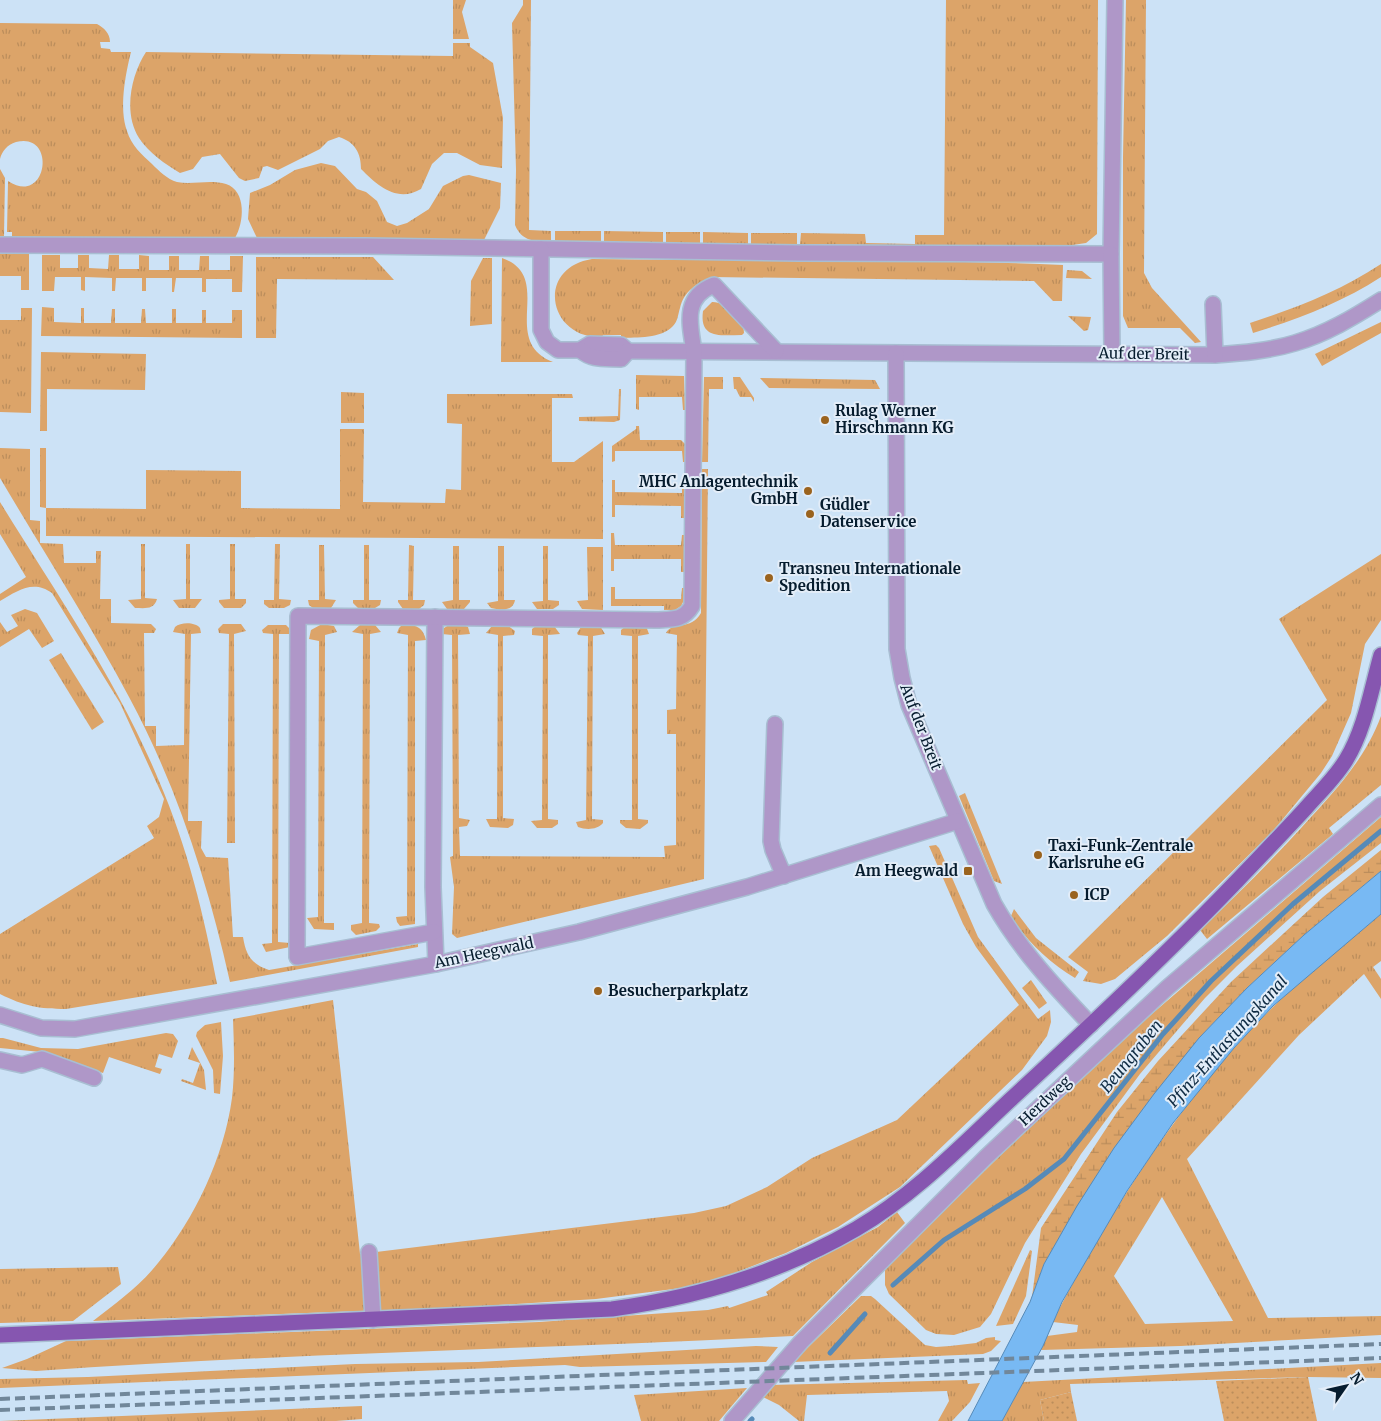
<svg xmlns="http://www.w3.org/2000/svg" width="1381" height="1421" viewBox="0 0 1381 1421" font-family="Merriweather,serif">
<defs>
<pattern id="grass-tufts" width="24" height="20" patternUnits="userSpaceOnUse" patternTransform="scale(1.25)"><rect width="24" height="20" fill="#dca469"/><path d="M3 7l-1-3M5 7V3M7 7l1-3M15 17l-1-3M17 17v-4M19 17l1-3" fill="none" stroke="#bb8d5b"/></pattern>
<pattern id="wetland-marsh" width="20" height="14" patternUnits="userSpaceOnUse" patternTransform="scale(1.25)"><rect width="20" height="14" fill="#dca469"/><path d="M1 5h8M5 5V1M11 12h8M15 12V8" fill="none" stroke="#bb8d5b"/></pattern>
<pattern id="garden-dots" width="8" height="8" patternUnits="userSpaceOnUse" patternTransform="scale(1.25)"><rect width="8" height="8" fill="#dca469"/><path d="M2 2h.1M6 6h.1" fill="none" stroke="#bb8d5b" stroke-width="1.8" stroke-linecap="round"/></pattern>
</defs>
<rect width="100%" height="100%" fill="#cce2f6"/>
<g fill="url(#grass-tufts)" fill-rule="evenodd">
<polygon points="453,0 466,0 462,12 469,39 453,39"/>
<path d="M 523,0 L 531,0 L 529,230 L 551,231 L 551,242 C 535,241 522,242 515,225 L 516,170 L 512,23 L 523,5 Z"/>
<polygon points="946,0 1098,0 1097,234 1086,243 1059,247 800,244 801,233 865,234 866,243 915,244 915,235 944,235"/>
<polygon points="1126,0 1146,0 1144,273 1152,288 1201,342 1195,343 1180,328 1128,328 1123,316 1123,157"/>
<path d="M 0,23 L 97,24 C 104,28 110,33 110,42 L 100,42 L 101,48 L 110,49 L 111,52 L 131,52 C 125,76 119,108 127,131 C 131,145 142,155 152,164 C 159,171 167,179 177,182 C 193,185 210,179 226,184 C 247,191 244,223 235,238 L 12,237 L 12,232 L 7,232 L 8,181 C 48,207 57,131 16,142 C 7,145 2,151 0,159 Z"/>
<path d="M 453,43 L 470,43 L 470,47 L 493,63 L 503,118 L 502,168 L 480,165 L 457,153 L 444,153 L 432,164 L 421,189 C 397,203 378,186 361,169 C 361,153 355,142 339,137 L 328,141 L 320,149 L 278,170 L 267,166 L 263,167 L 259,178 L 245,181 L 239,178 L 220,154 L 202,157 L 193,169 L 180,173 C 165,164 149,153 139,138 C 123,113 131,75 146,52 L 453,56 Z"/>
<polygon points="321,163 335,166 357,189 366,192 377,201 387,222 397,226 407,223 429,209 443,186 463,176 469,175 501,183 500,208 484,240 257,238 248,219 250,193 270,185 295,170"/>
<polygon points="0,169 5,178 4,236 0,236"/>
<rect x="555" y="231" width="46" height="11"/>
<polygon points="604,231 663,232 663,243 604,242"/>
<rect x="666" y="232" width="34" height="11"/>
<polygon points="703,232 748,233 748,244 703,243"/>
<rect x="751" y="233" width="46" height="11"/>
<polygon points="0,254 29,254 29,290 21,290 21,276 0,276"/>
<polygon points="42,255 60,255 60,268 78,268 78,255 89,255 89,268 108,269 109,255 119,255 119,269 139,269 139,255 149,256 149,270 169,270 169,256 179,256 179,270 199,270 200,256 209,256 209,270 230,270 230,256 243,256 242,292 232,292 232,279 206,279 206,292 202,292 202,278 176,278 174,292 172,292 172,278 146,278 146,291 142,291 142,278 116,278 115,291 112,291 112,278 85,277 85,291 81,290 81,277 55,277 54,291 42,291"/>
<polygon points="256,257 373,257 394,280 277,279 276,338 256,338"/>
<polygon points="483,258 492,258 492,324 470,326 471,281"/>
<path d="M 502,258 C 556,277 498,340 553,362 L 501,362 Z"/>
<path d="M 592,259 C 749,261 906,258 1063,265 L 1062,301 L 1053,301 L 1034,281 L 712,277 C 697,283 684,291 680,308 C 678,314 678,321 673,326 C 661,339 637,337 621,338 L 621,335 L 603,335 L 602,337 C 548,339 535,268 592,259 Z"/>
<path d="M 1381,264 L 1381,277 C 1341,303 1298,319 1253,333 L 1250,323 C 1296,308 1340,291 1381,264 Z"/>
<polygon points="1067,270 1082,271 1092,279 1066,278"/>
<path d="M 712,302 C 724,301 745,321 744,333 L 742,335 C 722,335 699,340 703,311 Z"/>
<polygon points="42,307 54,308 54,322 81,323 81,308 84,308 84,323 111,323 112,309 115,309 115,323 141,323 142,309 145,309 146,323 172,323 172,309 176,309 176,323 202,323 202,310 206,310 206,323 232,323 232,310 242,310 242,338 41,336"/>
<polygon points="21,308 32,308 31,413 0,412 0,320 21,320"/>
<polygon points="1068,316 1091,317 1088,330 1084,331"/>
<polygon points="1381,322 1381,333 1322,366 1315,354"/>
<polygon points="41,352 146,354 145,390 47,389 47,431 40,431"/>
<polygon points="636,375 684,376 685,410 683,410 682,397 639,397 639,410 636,409"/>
<polygon points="704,377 723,377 723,389 709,389 708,462 702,462"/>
<polygon points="733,377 740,377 754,398 754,402 751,397 740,397 736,389 734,389"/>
<polygon points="760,378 875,380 880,389 769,388"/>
<polygon points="619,389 621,389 620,420 614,422 579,421 579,417 618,416"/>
<polygon points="341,392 364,393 364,423 341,423"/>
<polygon points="447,394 572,394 573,398 552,398 552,462 574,462 603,441 603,539 46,536 46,508 40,507 40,448 46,448 46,508 146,509 146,470 241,471 241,508 340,509 340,429 364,429 363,502 445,503 446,489 461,490 462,424 447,423"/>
<polygon points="636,426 639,426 640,440 681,440 685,444 685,462 683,462 682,451 615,451 615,461 612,462 612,446 636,429"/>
<path d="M 0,448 L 30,449 L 30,520 L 40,521 L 40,543 L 63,544 L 64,563 L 96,563 L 96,551 L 101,551 L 100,599 L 111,599 L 111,623 L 151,624 L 156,629 L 154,633 L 144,633 L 145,726 L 156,726 L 156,746 L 184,745 L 185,634 L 173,632 L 175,627 C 181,622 195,622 200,628 L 201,633 L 191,634 L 188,821 L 202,821 L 201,848 L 206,857 L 228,858 L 233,937 L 243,937 C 246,955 251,964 269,970 L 418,944 L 418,947 L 230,982 C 208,883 177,786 129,697 C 89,622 43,551 0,478 Z"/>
<path d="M 702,469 L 708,469 L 704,879 L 457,938 L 452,934 L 454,887 L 450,857 L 453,856 L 452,635 L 442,634 L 442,630 C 448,623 460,623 468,627 L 470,634 L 458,635 L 459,818 L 470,820 L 467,826 L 459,827 L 460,856 L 665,857 L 664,846 L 676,845 L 676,734 L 667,734 L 667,710 L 676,709 L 677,635 L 666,633 C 672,621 691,631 701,613 Z"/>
<polygon points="612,480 615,480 615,492 682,493 682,480 685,480 685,518 681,518 681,506 615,505 615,517 612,517"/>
<path d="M 0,502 C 56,593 118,682 159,781 C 187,846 204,915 217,984 L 66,1009 C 39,1009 24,1006 0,994 L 0,934 L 154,838 L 147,826 L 159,817 L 164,799 L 120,703 L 52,593 C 33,579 17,591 0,601 L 0,594 L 26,577 L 0,534 Z"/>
<polygon points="611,533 614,533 615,545 681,545 682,535 684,535 684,572 681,572 681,559 614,559 614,571 611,571"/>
<path d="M 141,544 L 145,544 L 145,598 L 157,599 C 154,610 145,608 135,608 L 128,600 L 141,599 Z"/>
<polygon points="186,544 190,544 190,599 202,599 195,608 179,608 173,600 186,599"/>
<polygon points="230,544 235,544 235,599 246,599 246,603 241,608 224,608 219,602 219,600 230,599"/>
<polygon points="275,544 280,544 279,599 291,600 290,605 284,608 269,608 264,604 264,600 274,600"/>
<polygon points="319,545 324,545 325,599 336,600 331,608 313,608 309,605 308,600 319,600"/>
<polygon points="364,545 369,545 369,600 381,600 380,605 375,608 358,608 353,603 353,600 364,600"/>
<polygon points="409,545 414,546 413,600 425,600 424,605 419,609 403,609 398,602 398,600 408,600"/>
<polygon points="453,546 459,546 459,600 470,600 470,602 464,609 447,609 442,602 453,600"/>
<path d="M 498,546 L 504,546 L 504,600 L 515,600 C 513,612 500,610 491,608 L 487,603 L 498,601 Z"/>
<polygon points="543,546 548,546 548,600 559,601 559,605 553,609 537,609 532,602 543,601"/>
<polygon points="587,547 603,547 603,610 582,609 577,601 588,600"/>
<polygon points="1381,554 1381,620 1365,644 1351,713 1332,756 1321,773 1273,831 1167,936 1115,979 1101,984 1083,981 1088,972 1068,957 1327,700 1279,619"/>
<polygon points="611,587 615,587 615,599 681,599 682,588 684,588 684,600 681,606 675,610 664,610 664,606 611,606"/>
<polygon points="25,609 37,613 54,641 42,648 29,629 0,647 0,622 7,632 18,626 11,615"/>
<polygon points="223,624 241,624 246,631 234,634 235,843 227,843 229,634 219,633 218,629"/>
<polygon points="322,624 334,626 337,632 325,635 324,923 334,923 334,930 314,929 307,918 318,917 319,641 309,639 311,630"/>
<polygon points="268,625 286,625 291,630 289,634 279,634 278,942 290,943 290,947 266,952 262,944 272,943 273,634 263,633 262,630"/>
<polygon points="360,625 375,625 381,632 370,634 369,923 379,924 380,927 376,931 356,935 351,930 351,925 362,923 363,634 352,632"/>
<path d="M 402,625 C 415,624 423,627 426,640 L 415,641 L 415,924 L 400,926 L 397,922 L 396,917 L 407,916 L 408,635 L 397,633 L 399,628 Z"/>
<polygon points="507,625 515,631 514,635 503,636 503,818 514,819 513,825 508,828 490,827 486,819 497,819 498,635 486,633 492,626"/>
<polygon points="536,626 554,626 560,634 548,635 548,819 558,820 558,824 552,828 537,828 531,821 542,820 543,636 532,635 532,629"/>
<path d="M 600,626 L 605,634 L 593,636 L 592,819 L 603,820 L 603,823 C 597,830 586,830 578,827 L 576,822 L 586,820 L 588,636 L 578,635 L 577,633 L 581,627 Z"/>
<polygon points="626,626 646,626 649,634 638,636 638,819 648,820 648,823 640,829 626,828 620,823 620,820 632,820 632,636 621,635 621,630"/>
<polygon points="61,653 104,722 92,730 49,660"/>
<path d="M 1381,716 L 1381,785 L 1329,828 L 1333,834 L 1207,939 L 1200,930 C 1235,897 1269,863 1302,827 C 1333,793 1365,760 1381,716 Z"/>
<polygon points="965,793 1002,884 994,881 959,796"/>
<polygon points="1381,817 1381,843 1320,891 1237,966 1205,998 1140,1074 1081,1154 1025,1243 991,1314 980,1327 954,1335 936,1334 926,1330 889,1294 885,1285 885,1269 1015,1141 1146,1019"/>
<path d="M 936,845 L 939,848 L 978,937 L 1038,1019 L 1050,1010 L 1051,1022 L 1047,1036 L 1022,1070 L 900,1187 L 838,1227 L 786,1253 L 727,1276 L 681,1288 L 596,1299 L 466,1307 L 93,1321 C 116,1303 140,1286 158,1263 C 195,1218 224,1157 232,1098 C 235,1072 234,1045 233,1019 L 333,1000 L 360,1254 L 694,1213 L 726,1206 L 767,1187 L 812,1158 L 897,1120 L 1019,1005 L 976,947 L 963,924 L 929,846 Z"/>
<path d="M 1014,909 L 1036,938 L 1079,972 L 1075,978 C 1050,963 1026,941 1011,916 Z"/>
<path d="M 1381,914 L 1381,961 L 1373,967 L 1381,979 L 1381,999 L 1364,974 L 1299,1035 L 1187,1159 L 1268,1318 L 1381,1316 L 1381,1335 L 1181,1346 L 1041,1350 L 1047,1336 L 1077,1332 L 1078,1325 L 1053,1322 C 1066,1293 1084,1265 1100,1236 C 1149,1154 1204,1075 1272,1008 C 1306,974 1345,945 1381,914 ZM 1162,1197 L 1233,1321 L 1145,1324 L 1114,1276 Z"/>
<polygon points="1031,980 1047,1003 1039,1009 1022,988"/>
<polygon points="221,1022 223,1056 220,1094 214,1093 213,1070 196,1036 197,1032 205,1025"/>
<polygon points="166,1033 173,1034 178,1041 172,1058 159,1054 155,1067 162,1069 160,1074 109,1057 103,1073 41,1052 0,1048 0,1038 3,1038 41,1048 78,1049"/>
<polygon points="192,1047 204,1070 206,1090 181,1081 182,1079 193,1083 200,1063 188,1059"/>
<path d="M 897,1212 L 905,1223 L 793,1336 C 541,1349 288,1353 36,1371 L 2,1368 L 27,1359 L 66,1341 L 539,1322 L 708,1310 L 728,1306 L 729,1308 L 768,1295 L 766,1292 L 812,1262 L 878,1227 Z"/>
<polygon points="1030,1250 1032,1251 1026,1296 1013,1324 996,1326"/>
<polygon points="118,1267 121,1284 73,1321 0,1323 0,1269"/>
<polygon points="861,1296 871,1296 875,1299 925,1345 936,1347 950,1346 976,1343 986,1338 995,1337 995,1340 1001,1341 991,1351 983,1354 793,1362"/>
<polygon points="756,1346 778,1347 766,1362 580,1367 565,1365 0,1388 0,1379 88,1377 355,1364 478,1362"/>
<polygon points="1381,1363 1381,1378 1308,1377 1070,1384 1071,1392 1040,1400 1044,1421 1002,1421 1023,1382"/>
<polygon points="967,1380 968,1384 980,1383 970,1402 952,1421 938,1421 949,1401 947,1391 807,1395 804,1421 799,1421 779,1405 761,1396 770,1385"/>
<polygon points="747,1388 719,1421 641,1421 634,1395"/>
<polygon points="362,1406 362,1419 336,1421 0,1421"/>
</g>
<polygon fill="url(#wetland-marsh)" points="1381,850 1381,871 1304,935 1247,988 1199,1038 1044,1264 1032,1297 1041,1228 1117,1112 1158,1061 1231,982 1323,897"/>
<g fill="url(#garden-dots)">
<polygon points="1308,1377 1317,1421 1224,1421 1216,1381"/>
<polygon points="1071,1392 1077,1421 1044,1421 1040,1400"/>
</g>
<polygon fill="#78b9f3" stroke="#568ab8" points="1381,871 1381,914 1273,1006 1234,1048 1173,1123 1127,1191 1062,1302 1043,1346 1002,1421 968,1421 1030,1302 1044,1264 1077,1206 1114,1148 1154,1094 1199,1038 1247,988 1304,935"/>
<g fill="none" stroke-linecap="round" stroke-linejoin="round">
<g stroke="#568ab8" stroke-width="5">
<polyline points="893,1285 944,1240 1025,1189 1064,1159 1163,1034 1211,981 1293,904 1381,831"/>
<polyline points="830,1353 865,1314"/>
<polyline points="750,1421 752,1419"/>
</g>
<defs>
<g id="minor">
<polyline points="0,245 366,246 799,253 1111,254 1115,0"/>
<path d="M 541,249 L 541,330 L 547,342 L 558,350 L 580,350 L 590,344 L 621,345 L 628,351 L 1215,355 C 1242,353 1269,351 1295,343 C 1326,334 1354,317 1381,300"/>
<polyline points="1111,254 1112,353"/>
<polyline points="1213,304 1215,355"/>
<path d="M 580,350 C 593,361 604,358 621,359 L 628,351"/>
<path d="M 896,353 L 897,649 L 902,678 L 909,705 L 994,904 C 1020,950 1055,987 1091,1025"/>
<polyline points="435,617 433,887 436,964"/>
<polyline points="775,724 771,841 773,850 784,876"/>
<path d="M 434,932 L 297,957 L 298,616 L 656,620 C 672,619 683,621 692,606 L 694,351 C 690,325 682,297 714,285 L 776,351"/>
<polyline points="0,1015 41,1028 75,1029 436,964 579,932 747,887 958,821"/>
<polyline points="0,1060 22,1065 42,1059 94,1078"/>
<polyline points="369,1252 373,1320"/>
<polyline points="732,1421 801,1342 986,1157 1167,988 1381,805"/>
</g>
<path id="major" d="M 0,1335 L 612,1309 C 699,1297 780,1273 856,1229 C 914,1195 960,1147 1009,1101 C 1085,1031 1161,960 1233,885 C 1257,860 1282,834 1305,809 C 1319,793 1335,778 1346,760 C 1365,729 1371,690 1381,655"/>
</defs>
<use href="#minor" stroke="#a8bed2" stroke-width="18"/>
<use href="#major" stroke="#a8bed2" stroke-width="18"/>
<use href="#minor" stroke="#af97c8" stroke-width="15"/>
<use href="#major" stroke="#8656b0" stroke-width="15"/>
<g stroke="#71879a" stroke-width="4" stroke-dasharray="10 5" stroke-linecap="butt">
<polyline points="0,1399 1381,1344"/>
<polyline points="0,1410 1381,1358"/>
</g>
</g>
<g fill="#9a631e" stroke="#e3edf8" stroke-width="2">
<circle cx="825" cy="420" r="5"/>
<circle cx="808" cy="491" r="5"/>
<circle cx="810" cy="514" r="5"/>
<circle cx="769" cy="578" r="5"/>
<circle cx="1038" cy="855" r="5"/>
<rect x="963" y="866" width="10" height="10" rx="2.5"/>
<circle cx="1074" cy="895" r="5"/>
<circle cx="598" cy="991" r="5"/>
</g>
<g text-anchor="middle" stroke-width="4" stroke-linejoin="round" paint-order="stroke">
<g font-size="15" fill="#061c2e" stroke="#e3edf8">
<text transform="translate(1144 354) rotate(1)" y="5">Auf der Breit</text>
<text transform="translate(921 727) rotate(69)" y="5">Auf der Breit</text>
<text transform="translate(484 953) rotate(-12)" y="5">Am Heegwald</text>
<text transform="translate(1045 1101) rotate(-43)" y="5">Herdweg</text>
</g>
<g font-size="15" font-weight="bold" fill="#061c2e" stroke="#e3edf8" text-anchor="start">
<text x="835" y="416">Rulag Werner<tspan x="835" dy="17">Hirschmann KG</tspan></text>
<text x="798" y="487" text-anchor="end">MHC Anlagentechnik<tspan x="798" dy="17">GmbH</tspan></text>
<text x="820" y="510">Güdler<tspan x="820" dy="17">Datenservice</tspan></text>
<text x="779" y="574">Transneu Internationale<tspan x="779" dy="17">Spedition</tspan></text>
<text x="1048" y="851">Taxi-Funk-Zentrale<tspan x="1048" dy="17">Karlsruhe eG</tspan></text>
<text x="958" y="876" text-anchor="end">Am Heegwald</text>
<text x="1084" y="900">ICP</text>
<text x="608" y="996">Besucherparkplatz</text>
</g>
<g font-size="16" font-style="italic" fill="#102c44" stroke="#e3edf8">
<text transform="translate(1227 1041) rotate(-48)" y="6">Pfinz-Entlastungskanal</text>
<text transform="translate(1131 1056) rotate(-51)" y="6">Beungraben</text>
</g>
</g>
<g transform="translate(1346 1386) rotate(56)" stroke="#e3edf8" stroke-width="4" paint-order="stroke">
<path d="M0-4L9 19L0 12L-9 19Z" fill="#061c2e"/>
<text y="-8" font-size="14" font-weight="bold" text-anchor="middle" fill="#061c2e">N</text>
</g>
</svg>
